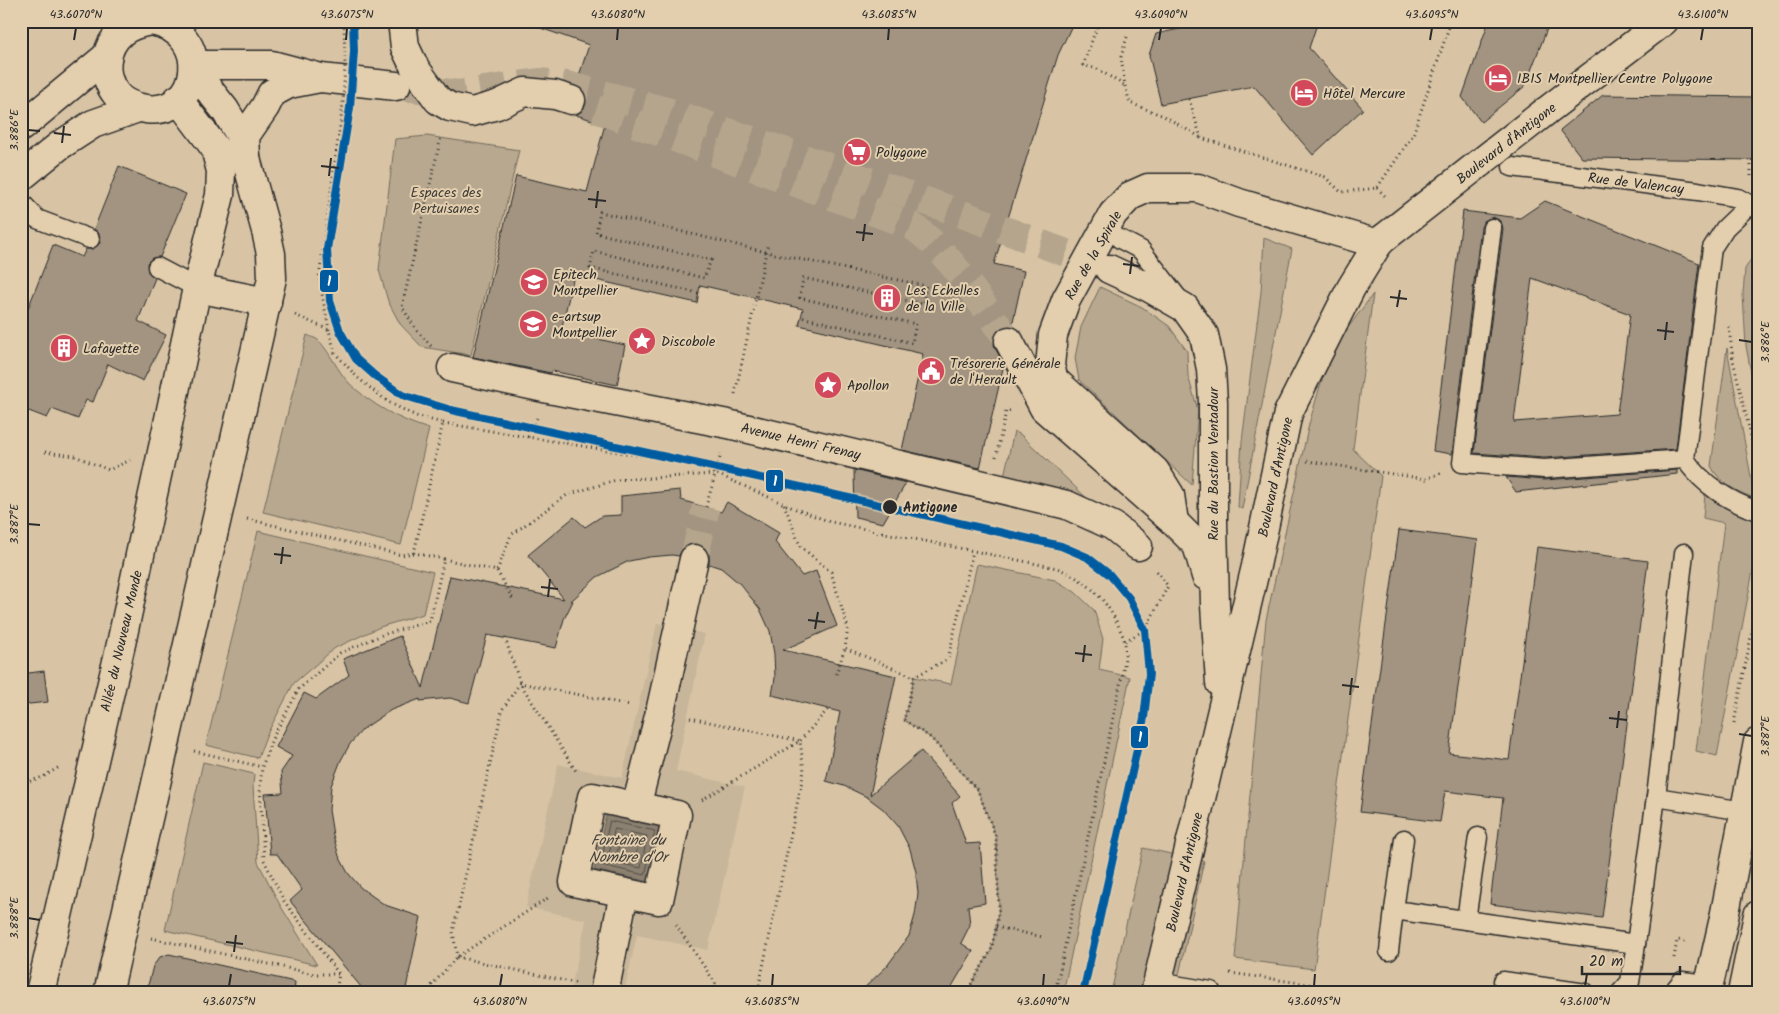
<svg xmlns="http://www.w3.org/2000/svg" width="1779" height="1014" viewBox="0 0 1779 1014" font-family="Kalam,sans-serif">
<rect width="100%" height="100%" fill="#d8c4a5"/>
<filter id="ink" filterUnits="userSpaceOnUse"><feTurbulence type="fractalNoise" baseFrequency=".02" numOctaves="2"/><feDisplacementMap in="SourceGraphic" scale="10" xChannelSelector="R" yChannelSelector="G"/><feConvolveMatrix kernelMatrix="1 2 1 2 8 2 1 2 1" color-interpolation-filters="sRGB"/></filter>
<g filter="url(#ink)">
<polygon fill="#c8b69a" points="657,623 705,634 676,771 745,787 708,950 637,935 624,993 570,993 586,920 526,907 558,764 622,778"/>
<g fill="#b8a88f" stroke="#726a5d">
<polygon points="427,136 519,150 471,355 422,347 400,324 388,301 379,270 395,139"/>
<polygon points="1264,238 1292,249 1242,509 1238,507 1242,441 1261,292"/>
<polygon points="1758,248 1758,410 1746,346 1743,295 1745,269"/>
<polygon points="1100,287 1142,307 1169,326 1187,351 1188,376 1198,410 1192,485 1079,380 1075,358 1081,327"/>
<polygon points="1373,294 1353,449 1381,476 1314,969 1235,959 1266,620 1309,424 1330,352"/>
<path d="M 307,335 C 311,337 317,338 320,342 C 331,354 337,370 349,383 C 372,405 399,420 429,429 L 401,545 L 263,512 Z"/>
<path d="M 1727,348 L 1755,498 C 1738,493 1718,482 1711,466 Z"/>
<polygon points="1014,431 1021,435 1097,508 1003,481"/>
<polygon points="1705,493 1758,523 1758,545 1717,756 1696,751 1724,523 1703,518"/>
<polygon points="258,531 433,572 423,614 380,627 335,648 294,683 266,736 258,758 206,745"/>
<polygon points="977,564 1055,580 1075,592 1094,610 1103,639 1099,670 1130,677 1063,993 966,993 991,951 996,927 999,907 996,837 978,791 931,738 904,720 914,677 951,684"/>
<polygon points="203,762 254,774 253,786 258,862 280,905 317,965 165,930"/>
<polygon points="1143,848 1204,861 1175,993 1111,993"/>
</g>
<polygon fill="#8c816f" stroke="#655f54" points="606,814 662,827 650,882 594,870"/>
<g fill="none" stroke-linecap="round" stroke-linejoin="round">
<g stroke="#524d46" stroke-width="1">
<polygon points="610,821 655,831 645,875 601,865"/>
<polygon points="615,829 647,836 641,868 608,861"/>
<polygon points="621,838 639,842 635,859 617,855"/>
</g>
</g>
<g fill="#a29480" stroke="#2b2b2b" fill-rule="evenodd">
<polygon points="532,21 1074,21 1058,55 994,264 1024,271 1012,326 1001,327 996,333 993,340 995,348 1004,364 980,468 902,450 923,354 799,325 803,309 700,285 697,303 574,275 561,331 625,345 617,385 552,371 551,373 473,357 516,176 587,192 605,124 576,115 582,111 586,104 586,97 583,90 576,85 589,45 532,25"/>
<polygon points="1217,21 1318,21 1309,48 1363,109 1313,155 1254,86 1161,104 1149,55 1156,34"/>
<polygon points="1489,21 1550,21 1525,86 1481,122 1462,97"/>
<polygon points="1603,95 1758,97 1758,160 1582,158 1560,130"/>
<polygon points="119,166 186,194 160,257 152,258 147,263 148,272 155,278 138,321 166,335 143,381 108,364 93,402 86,400 78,419 52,409 47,418 21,408 21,326 53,245 82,257 86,249 92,249 100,243 100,237 98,232 94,229"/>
<path d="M 1545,201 L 1699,263 L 1676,449 L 1544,458 L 1474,453 L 1503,229 L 1502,224 L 1499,220 L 1493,217 L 1484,221 L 1481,227 L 1452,454 L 1433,451 L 1463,211 L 1520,218 ZM 1532,278 L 1630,314 L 1617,414 L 1514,422 Z"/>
<polygon points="854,470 906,483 883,523 855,517"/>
<polygon points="1677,470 1677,474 1516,492 1506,477 1545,480"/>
<polygon points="680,490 681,500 721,512 727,502 779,533 775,542 802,576 816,571 837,626 783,650 896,676 870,795 921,751 960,796 952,803 966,844 980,843 985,903 968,906 970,925 961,943 973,951 948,993 859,993 887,966 909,936 915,915 918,894 916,872 910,849 898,826 883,809 867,797 844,786 826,781 840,712 772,695 775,678 774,654 770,631 760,609 740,584 721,568 709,564 709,554 704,547 697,544 689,544 683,548 679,556 672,555 649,557 629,561 597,577 571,601 573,601 564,619 556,648 487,635 469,703 450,698 420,701 420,699 391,710 363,729 350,744 341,760 331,786 329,810 333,835 339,856 348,873 361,888 385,905 421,917 405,993 366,993 290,901 302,890 277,854 270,854 265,794 283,793 281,772 292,756 276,747 304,693 316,699 349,675 343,659 400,636 423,688 450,576 564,599 528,555 574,517 585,527 602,516 621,515 621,496"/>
<polygon points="1399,530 1478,540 1449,753 1509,760 1537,547 1648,561 1602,918 1490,904 1503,798 1445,791 1440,822 1360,812"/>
<polygon points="44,671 48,702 21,705 21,674"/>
<polygon points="169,954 295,982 294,993 146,993 153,966 160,957"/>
</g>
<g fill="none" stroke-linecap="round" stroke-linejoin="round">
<polyline stroke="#b5a58d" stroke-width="28" stroke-dasharray="28 14" stroke-linecap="butt" points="694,559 706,507"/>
<g stroke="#b5a58d" stroke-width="28" stroke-dasharray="28 14" stroke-linecap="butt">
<polyline points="396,86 457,94 539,82 567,85 667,111 778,149 943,207 1109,269"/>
<path d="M 596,109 L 912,226 C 949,251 982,305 1009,341"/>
</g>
<defs>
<g id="lane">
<polyline points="1512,167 1698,191 1738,198 1758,209"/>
<polyline points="21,202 37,219 90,239"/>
<path d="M 1749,205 L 1725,228 L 1712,248 L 1685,459 C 1701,483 1729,502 1758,511"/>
<polyline points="1492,228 1462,463 1544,469 1685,459"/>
<polyline points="1120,239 1141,250 1178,298"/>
<polyline points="157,267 197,288"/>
<polyline points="1656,797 1744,811"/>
<polyline points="1404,839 1394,910 1636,944"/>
<polyline points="1466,920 1478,837"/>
<polyline points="1389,951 1394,910"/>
<polyline points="1503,981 1586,993"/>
<polyline points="1157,982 1211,991 1211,993"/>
<polyline points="1620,993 1630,982 1636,944 1656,797 1684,553"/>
<polyline points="1672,993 1682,981 1709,984"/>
</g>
<g id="street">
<polyline points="452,368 549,389 728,424 1067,505 1113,526 1138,546"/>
<polyline points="1174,522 1170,495 1155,471 1054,380 1050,366 1053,335 1066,300 1113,214 1130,196 1148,188 1198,188 1239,203 1378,244"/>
<polygon points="592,797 677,815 659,900 574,882"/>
<polyline points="636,807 660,712 694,559"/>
<polyline points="604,993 624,893"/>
</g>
<g id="secondary">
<path d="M 150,21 C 140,23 130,25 122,32 C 104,47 101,75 116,94 C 123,103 134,107 146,109 C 201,116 215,32 151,21"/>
<polyline points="402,21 405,47 415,68 438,100 450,107 472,112 497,105 525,92 555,95 571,100"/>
<polyline points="194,65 272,65 321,78 396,86"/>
<polyline points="1545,112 1664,21"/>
<polyline points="21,127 107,56"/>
<polyline points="246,157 245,136 265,107 272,93 289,84 320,78"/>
<polyline points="21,177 59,146 93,124 138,108"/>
<polyline points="1109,269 1150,288 1185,308 1204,335 1211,369 1213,402 1213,522 1215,605 1220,683"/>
<polyline points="197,288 267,302"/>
<polyline points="1009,341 1044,408 1174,522 1197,545 1206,576"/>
<polyline points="40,993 121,644 197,288 220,195 221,171 215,148 178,99"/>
<polyline points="108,993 272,278 271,254 266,231 239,133 225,110 194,71"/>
<polyline points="1155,993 1256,566 1288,413 1351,288 1378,244 1384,238"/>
<polyline points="1707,993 1724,918 1758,742"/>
<polyline points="1742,993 1758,915"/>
</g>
</defs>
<use href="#lane" stroke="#2b2b2b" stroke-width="21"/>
<use href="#street" stroke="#2b2b2b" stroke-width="31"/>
<use href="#secondary" stroke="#2b2b2b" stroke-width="31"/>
<g stroke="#2b2b2b" stroke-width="3" stroke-dasharray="1 4" stroke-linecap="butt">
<polyline points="1097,27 1083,65 1097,69 1124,85"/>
<polyline points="1127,37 1121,57 1125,86 1130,103 1164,116 1200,137"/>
<polyline points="1189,99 1201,138 1325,177 1341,192 1377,188 1413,135 1451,21"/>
<polyline points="1751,176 1751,159"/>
<polyline points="1377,188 1386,197"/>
<polyline points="698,293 590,268 594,251 704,278 711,260 596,233 600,212 766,252 926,286 923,304 803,278 800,298 916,324 912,343 801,317"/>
<polyline points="295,315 329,330 335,353 358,378 388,402 416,416 443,423 414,553 444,559 430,621 382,635 340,653 299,689 272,739 262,767 260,787 264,860 284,901 339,974 336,993"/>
<polyline points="1729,327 1733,360 1758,466"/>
<polyline points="431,346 417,331 402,307 441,137"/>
<polyline points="735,394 768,243"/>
<path d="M 443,423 L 697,465 L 793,508 L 831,522 L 1057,568 C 1086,580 1105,597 1118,625 C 1120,630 1124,637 1125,643 C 1126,650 1125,658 1124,666 L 1055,993"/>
<polyline points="528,437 537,418"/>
<polyline points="45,452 75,456 109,470 130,460"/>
<polyline points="996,457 1006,411 1012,411"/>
<polyline points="1307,461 1426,479 1441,473"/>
<polyline points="784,504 800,546 831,572 848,628 845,648 914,677"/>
<polyline points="706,507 721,454"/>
<polyline points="247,519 401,555 414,553"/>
<polyline points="444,559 497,571 511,535 567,495 616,480 715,474"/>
<polyline points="497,571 514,601"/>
<polyline points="505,638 520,683 576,771"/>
<polyline points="1125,641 1145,630 1168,586 1155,569"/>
<polyline points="836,674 845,648"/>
<polyline points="690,718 800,741 804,771 759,986 755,993"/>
<polyline points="1734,723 1758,601"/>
<polyline points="194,751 262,767"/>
<polyline points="21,785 24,783 43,777 61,766"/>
<polyline points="702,800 800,741 828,709"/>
<polyline points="676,925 722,993"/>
<polyline points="996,927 1043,937"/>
<polyline points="151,938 314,974 338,974"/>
<polyline points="1674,958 1677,940 1687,941"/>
<polyline points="1230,973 1371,993"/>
<polyline points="575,983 457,957 453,932 502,710 520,683 630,705"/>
<polyline points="425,993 457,957 548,898"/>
<polyline points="966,993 991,951 996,927 999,907 996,837 978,791 931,738 904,720 914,677 948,659 973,551"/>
</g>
<use href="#lane" stroke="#e3cead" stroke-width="18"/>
<use href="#street" stroke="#e3cead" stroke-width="28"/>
<use href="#secondary" stroke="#e3cead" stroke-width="28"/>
<defs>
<polyline id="secondary-bridge" points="1384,238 1545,112"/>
</defs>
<use href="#secondary-bridge" stroke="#2b2b2b" stroke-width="31" stroke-linecap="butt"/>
<polyline stroke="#2b2b2b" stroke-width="3" stroke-dasharray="1 4" stroke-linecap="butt" points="329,330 319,278 343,104 345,65 344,21"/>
<use href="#secondary-bridge" stroke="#e3cead" stroke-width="28"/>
<defs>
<polyline id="tram-1" points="353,21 354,51 350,108 327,249 330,301 340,331 356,359 374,375 402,395 451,410 717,468 1061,546 1087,557 1110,575 1129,598 1145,630 1149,674 1144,718 1083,993"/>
</defs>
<use href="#tram-1" stroke="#e3cead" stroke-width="11"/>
<use href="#tram-1" stroke="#005ba1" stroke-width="8"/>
</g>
</g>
<path fill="none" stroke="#2b2b2b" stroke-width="2" d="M 74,40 L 76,28M 346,40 L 347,28M 617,40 L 618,28M 888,40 L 889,28M 1159,40 L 1161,28M 1430,40 L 1432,28M 1701,40 L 1703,28M 28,130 L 40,131M 54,133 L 71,135M 62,143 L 64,126M 321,166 L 339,168M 329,176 L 331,158M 588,199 L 606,201M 596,208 L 598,191M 856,232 L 873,234M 863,241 L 865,224M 1123,264 L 1140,266M 1130,274 L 1132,257M 1390,297 L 1407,299M 1397,307 L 1400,290M 1657,330 L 1674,332M 1665,340 L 1667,322M 1739,340 L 1752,342M 28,524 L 40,525M 274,554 L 291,556M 281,564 L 283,547M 541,587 L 558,589M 548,597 L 550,579M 808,620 L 825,622M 815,629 L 818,612M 1075,653 L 1092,655M 1083,662 L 1085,645M 1342,685 L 1359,687M 1350,695 L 1352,678M 1609,718 L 1627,720M 1617,728 L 1619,711M 1739,734 L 1752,736M 28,918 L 40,920M 226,942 L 243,944M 234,952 L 236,935M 229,986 L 231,974M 500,986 L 502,974M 772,986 L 773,974M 1043,986 L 1044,974M 1314,986 L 1315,974M 1585,986 L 1587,974"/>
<defs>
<symbol id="hotel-disc" viewBox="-11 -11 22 22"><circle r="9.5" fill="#d1495b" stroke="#e3cead"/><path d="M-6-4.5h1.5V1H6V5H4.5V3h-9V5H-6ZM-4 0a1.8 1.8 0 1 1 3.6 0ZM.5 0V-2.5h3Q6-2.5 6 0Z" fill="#fff"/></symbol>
<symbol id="supermarket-disc" viewBox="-11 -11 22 22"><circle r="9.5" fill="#d1495b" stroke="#e3cead"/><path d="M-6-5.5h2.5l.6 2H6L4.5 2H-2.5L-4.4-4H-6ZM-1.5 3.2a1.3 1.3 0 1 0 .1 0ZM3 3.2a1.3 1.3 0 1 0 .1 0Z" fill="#fff"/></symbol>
<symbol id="university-disc" viewBox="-11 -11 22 22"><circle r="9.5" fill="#d1495b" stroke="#e3cead"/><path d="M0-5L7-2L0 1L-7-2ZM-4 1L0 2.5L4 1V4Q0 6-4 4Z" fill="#fff"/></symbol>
<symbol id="building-disc" viewBox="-11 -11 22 22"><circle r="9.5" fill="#d1495b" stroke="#e3cead"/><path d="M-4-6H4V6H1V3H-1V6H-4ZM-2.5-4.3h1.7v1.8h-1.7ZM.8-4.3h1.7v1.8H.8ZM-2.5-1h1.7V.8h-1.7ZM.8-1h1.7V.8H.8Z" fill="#fff"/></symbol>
<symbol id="sight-disc" viewBox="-11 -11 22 22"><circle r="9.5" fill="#d1495b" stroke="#e3cead"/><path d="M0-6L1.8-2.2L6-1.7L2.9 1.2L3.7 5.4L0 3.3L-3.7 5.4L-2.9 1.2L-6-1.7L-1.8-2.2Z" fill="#fff"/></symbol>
<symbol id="civic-disc" viewBox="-11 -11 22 22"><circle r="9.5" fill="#d1495b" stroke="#e3cead"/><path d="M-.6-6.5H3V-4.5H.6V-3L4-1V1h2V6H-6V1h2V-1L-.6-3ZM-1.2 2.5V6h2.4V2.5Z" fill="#fff"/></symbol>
</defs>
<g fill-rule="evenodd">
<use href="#hotel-disc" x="1482" y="62" width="32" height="32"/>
<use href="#hotel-disc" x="1288" y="77" width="32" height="32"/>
<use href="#supermarket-disc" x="841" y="136" width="32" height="32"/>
<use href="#university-disc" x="518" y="266" width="32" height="32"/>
<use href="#building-disc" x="871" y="282" width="32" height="32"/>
<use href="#university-disc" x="517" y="308" width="32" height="32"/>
<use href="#sight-disc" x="626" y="325" width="32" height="32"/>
<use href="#building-disc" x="48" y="332" width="32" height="32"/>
<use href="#civic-disc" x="915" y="355" width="32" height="32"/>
<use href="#sight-disc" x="812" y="369" width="32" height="32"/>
</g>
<circle fill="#2b2b2b" stroke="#e3cead" stroke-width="2" cx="890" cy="507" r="8"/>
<g text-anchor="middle" stroke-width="4" stroke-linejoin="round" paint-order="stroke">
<g font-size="14" fill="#2b2b2b" stroke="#e3cead" text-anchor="start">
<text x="1517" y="83">IBIS Montpellier Centre Polygone</text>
<text x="1323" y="98">Hôtel Mercure</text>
<text x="876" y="157">Polygone</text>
<text x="553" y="279">Epitech<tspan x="553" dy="16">Montpellier</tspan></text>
<text x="906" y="295">Les Echelles<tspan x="906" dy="16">de la Ville</tspan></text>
<text x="552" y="321">e-artsup<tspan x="552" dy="16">Montpellier</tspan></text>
<text x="661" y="346">Discobole</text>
<text x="83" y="353">Lafayette</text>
<text x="950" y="368">Trésorerie Générale<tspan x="950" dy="16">de l'Herault</tspan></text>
<text x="847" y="390">Apollon</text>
</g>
<g font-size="14" fill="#2b2b2b" stroke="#e3cead">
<text transform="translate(1506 143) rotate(-38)" y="5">Boulevard d'Antigone</text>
<text transform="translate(1636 183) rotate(7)" y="5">Rue de Valencay</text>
<text transform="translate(1093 255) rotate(-60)" y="5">Rue de la Spirale</text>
<text transform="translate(801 441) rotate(13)" y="5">Avenue Henri Frenay</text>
<text transform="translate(1213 464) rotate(-90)" y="5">Rue du Bastion Ventadour</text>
<text transform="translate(1275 477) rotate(-78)" y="5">Boulevard d'Antigone</text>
<text transform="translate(121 641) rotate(-77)" y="5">Allée du Nouveau Monde</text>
<text transform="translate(1184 872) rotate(-77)" y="5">Boulevard d'Antigone</text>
</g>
<g font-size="14" fill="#403e3a" stroke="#e3cead">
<text x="446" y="197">Espaces des<tspan x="446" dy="16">Pertuisanes</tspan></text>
</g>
<g font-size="14" font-weight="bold" fill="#2b2b2b" stroke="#e3cead" text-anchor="start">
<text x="903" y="512">Antigone</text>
</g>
<g font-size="15" font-style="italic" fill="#43403c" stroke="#e3cead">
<text x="628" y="845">Fontaine du<tspan x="628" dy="17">Nombre d'Or</tspan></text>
</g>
</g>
<g stroke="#e3cead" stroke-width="2">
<rect x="319" y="269" width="20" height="24" rx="5" fill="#005ba1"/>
<rect x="765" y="469" width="19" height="24" rx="5" fill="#005ba1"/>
<rect x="1130" y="725" width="19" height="24" rx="5" fill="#005ba1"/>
</g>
<g font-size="14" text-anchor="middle" font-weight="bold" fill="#fff">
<text x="329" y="286">1</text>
<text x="775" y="486">1</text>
<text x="1140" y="742">1</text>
</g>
<rect width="1779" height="1014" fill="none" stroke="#e3cead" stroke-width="55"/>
<path d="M1582 966v8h98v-8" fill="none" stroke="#2b2b2b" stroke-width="2.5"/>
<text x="1589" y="966" font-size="15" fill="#2b2b2b" stroke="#e3cead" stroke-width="4" paint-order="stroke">20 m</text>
<rect x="28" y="28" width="1724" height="958" fill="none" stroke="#2b2b2b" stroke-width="2"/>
<g font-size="12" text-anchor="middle" fill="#2b2b2b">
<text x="76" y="18">43.6070°N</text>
<text x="347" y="18">43.6075°N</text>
<text x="618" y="18">43.6080°N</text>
<text x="889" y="18">43.6085°N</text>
<text x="1161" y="18">43.6090°N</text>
<text x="1432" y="18">43.6095°N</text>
<text x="1703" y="18">43.6100°N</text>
<text transform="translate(14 130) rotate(-90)" y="4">3.886°E</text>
<text transform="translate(1765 342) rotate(-90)" y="4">3.886°E</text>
<text transform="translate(14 524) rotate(-90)" y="4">3.887°E</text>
<text transform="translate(1765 736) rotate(-90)" y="4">3.887°E</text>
<text transform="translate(14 918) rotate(-90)" y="4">3.888°E</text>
<text x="229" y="1005">43.6075°N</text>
<text x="500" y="1005">43.6080°N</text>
<text x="772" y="1005">43.6085°N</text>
<text x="1043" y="1005">43.6090°N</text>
<text x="1314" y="1005">43.6095°N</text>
<text x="1585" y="1005">43.6100°N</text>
</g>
</svg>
